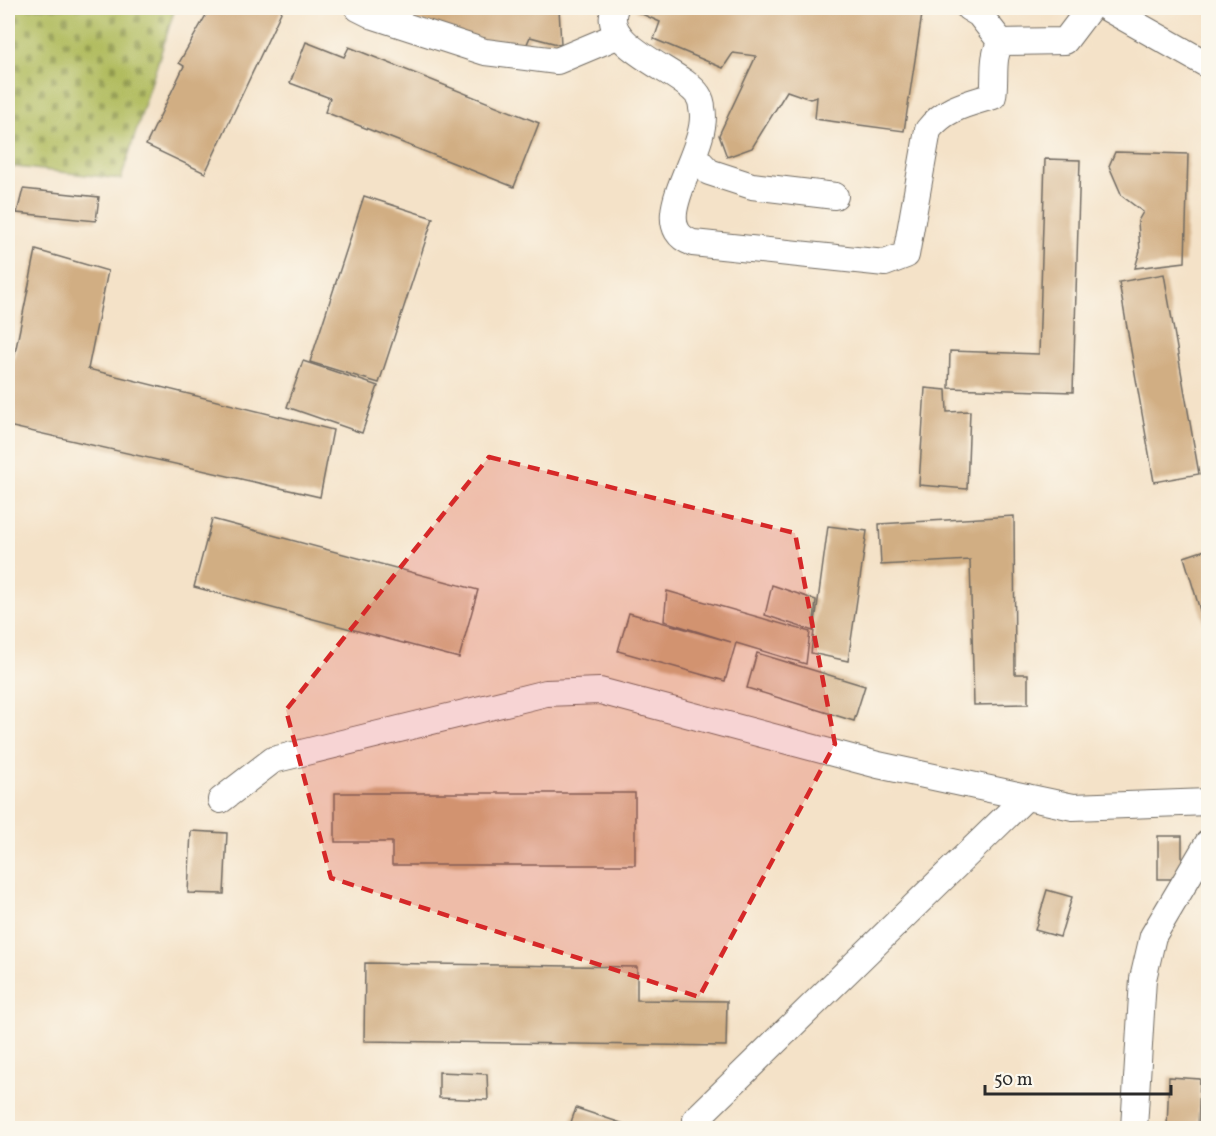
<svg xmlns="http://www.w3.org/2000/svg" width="1216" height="1136" viewBox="0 0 1216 1136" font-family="Vollkorn,serif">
<defs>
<pattern id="cemetery-stones" width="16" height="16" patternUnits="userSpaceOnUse" patternTransform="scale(1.5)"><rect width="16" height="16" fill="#b1bc5e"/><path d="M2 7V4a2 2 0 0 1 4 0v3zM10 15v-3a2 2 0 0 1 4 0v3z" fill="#90994e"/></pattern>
</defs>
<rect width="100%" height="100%" fill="#fbf7ec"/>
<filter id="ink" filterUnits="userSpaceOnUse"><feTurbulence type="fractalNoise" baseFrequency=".0167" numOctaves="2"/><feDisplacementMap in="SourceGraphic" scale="12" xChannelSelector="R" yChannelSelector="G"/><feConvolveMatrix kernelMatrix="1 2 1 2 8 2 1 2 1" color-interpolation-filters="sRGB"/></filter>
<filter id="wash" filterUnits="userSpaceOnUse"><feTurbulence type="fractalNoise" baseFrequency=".008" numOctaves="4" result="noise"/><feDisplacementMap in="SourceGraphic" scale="24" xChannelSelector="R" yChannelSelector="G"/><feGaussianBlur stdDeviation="1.35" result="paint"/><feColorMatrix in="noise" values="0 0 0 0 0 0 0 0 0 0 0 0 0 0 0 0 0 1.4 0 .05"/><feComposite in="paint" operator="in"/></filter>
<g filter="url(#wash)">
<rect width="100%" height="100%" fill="#f4e2c8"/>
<polygon fill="url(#cemetery-stones)" stroke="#6e7444" stroke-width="1.5" points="8,8 175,8 121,179 8,166"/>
<g id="blocks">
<g fill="#d1ae83">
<polygon points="210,8 283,8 205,173 146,145 184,66 179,63"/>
<polygon points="376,8 559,8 561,45 530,37 523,53"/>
<polygon points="637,8 923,8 904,131 815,119 817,97 810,99 787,91 752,148 727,157 719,135 756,56 733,53 723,68 654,39 660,22 635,11"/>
<polygon points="306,42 344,57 349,47 539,123 514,187 325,112 330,98 290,83"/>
<polygon points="1115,152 1188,154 1185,262 1135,268 1140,251 1138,221 1143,212 1122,196 1109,166"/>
<polygon points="1045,159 1080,160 1073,392 949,388 950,351 1039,354"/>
<polygon points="23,189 99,197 96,221 17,213"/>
<polygon points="364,196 433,218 379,383 310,362"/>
<polygon points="36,250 108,271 88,369 333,430 320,497 8,426 8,387"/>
<polygon points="1164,274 1199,474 1154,482 1119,282"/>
<polygon points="303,361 378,386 362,433 287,407"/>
<polygon points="925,388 946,390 947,412 970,411 967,489 919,485"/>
<polygon points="1014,516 1015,674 1028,674 1028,704 974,705 970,560 881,565 879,524"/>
<polygon points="212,519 478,590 459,658 194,587"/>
<polygon points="828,526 867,531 848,661 811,653"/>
<polygon points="1208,549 1208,637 1184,557"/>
<polygon points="772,585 816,600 813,631 765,615"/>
<polygon points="667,591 810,632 806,664 736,643 725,681 618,651 629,613 731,642 664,621"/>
<polygon points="757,653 865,686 854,721 747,688"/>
<polygon points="335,793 635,793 635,865 392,865 392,842 335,842"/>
<polygon points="191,831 227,833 224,894 188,893"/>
<rect x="1158" y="836" width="24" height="43"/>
<polygon points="1047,890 1072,897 1060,937 1035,930"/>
<polygon points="365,963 637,967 637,1000 727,1001 726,1046 364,1041"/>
<polygon points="439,1072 487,1074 488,1100 439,1098"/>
<polygon points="1169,1077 1200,1079 1198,1128 1167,1128"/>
<polygon points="576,1108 636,1128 569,1128"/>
<rect x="206" y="1126" width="37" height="2"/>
</g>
</g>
</g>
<g filter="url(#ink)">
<use href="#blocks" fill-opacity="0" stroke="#716b62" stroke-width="1.5"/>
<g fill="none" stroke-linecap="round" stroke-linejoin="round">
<defs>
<g id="minor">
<polyline points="358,8 374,16 485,52 557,61 619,35"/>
<path d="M 615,8 C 598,46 682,71 698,95 C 700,98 702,104 702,108 C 712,149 641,225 693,243 L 885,263 L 906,255 L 928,130 C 945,108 967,104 993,96 C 996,78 991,57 1001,42 L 1065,41 L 1090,8"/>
<polyline points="969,8 979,14 1001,42"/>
<polyline points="1107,8 1208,65"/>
<polyline points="694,156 709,172 752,186 835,196"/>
<polyline points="221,800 273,760 546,693 600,691 878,765 1073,807 1208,802"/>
<polyline points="696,1119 1026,797"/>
<polyline points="1134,1128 1143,979 1153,936 1208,843"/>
</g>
</defs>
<use href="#minor" stroke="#716b62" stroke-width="28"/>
<use href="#minor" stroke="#fff" stroke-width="26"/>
</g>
</g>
<path fill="#d62828" fill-opacity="0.2" stroke="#d62828" stroke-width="4.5" stroke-dasharray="12 8" stroke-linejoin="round" d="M 489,457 L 795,533 L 835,744 L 699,997 L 331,878 L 286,710 Z"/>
<rect width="1216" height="1136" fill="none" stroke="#fbf7ec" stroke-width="30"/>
<path d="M985 1085v9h186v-9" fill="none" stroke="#2b2b2b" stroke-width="3"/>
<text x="994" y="1085" font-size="18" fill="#2b2b2b" stroke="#fbf7ec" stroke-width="4.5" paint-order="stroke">50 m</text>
</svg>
